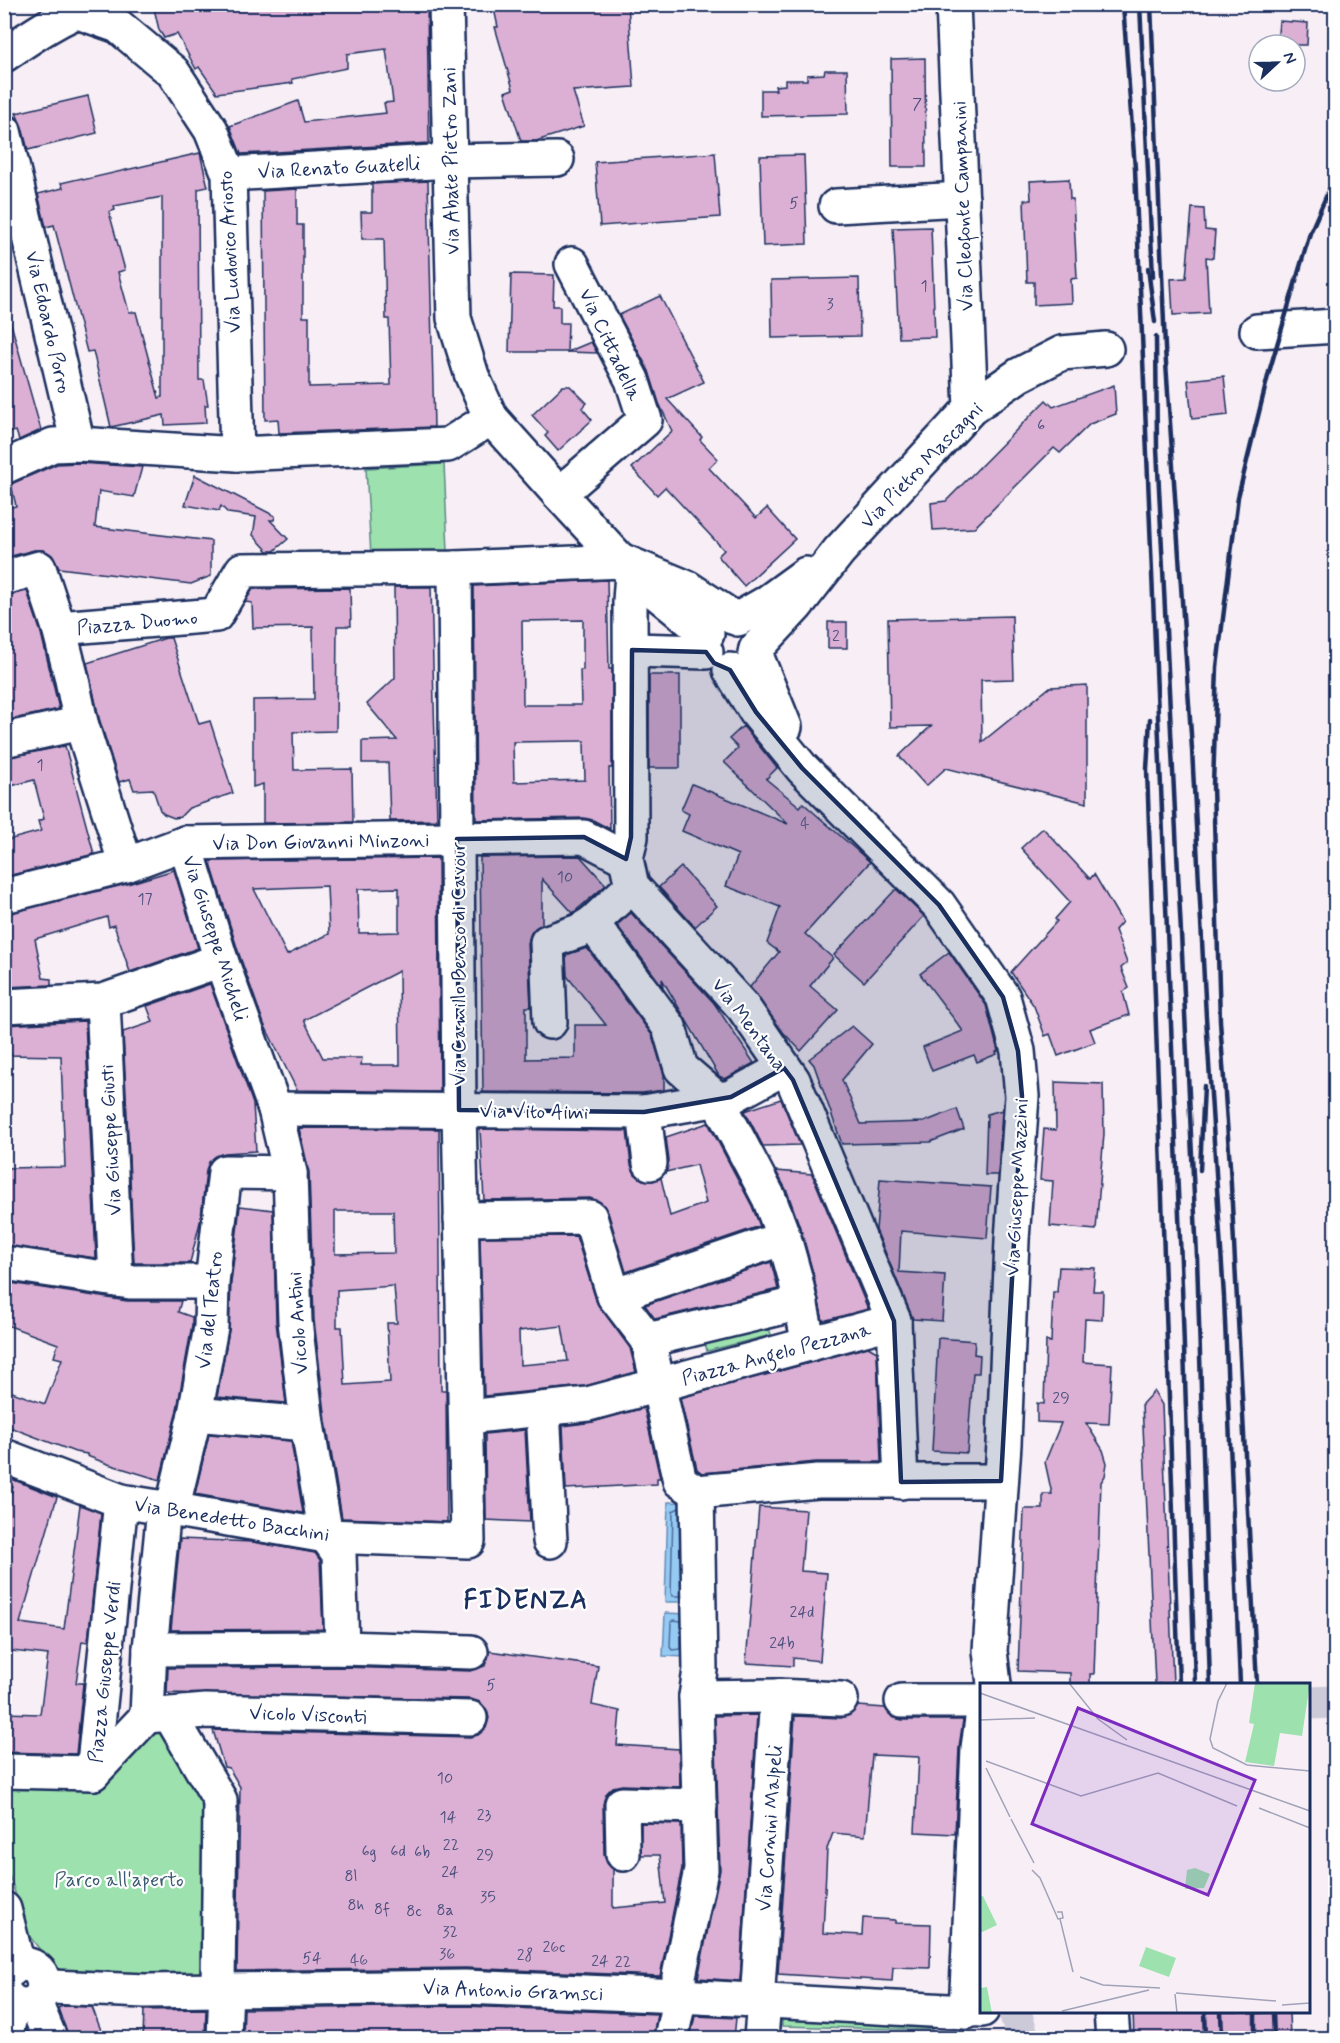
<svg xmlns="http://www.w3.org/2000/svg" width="1340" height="2043" viewBox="0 0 1340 2043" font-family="Mynerve,sans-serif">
<rect width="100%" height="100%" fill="#f8eff6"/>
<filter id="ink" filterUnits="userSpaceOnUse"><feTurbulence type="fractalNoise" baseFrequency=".0167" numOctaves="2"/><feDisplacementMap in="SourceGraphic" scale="12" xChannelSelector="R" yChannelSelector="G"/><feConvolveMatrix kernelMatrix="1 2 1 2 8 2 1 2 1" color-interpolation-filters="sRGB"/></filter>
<g filter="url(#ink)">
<g fill="#9de2ae" stroke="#5c8886" stroke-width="1.5">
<polygon points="444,464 448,551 371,556 366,468"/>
<polygon points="769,1327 771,1335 707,1351 705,1343"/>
<polygon points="167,1730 220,1800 218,1983 61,1977 27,1933 13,1886 5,1865 4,1789 104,1781 147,1733"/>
<polygon points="782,2013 932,2018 932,2030 782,2026"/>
</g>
<g fill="#95caf3" stroke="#648cb7" stroke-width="1.5">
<polygon points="668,1502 691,1503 688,1602 665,1602"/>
<polygon points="665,1613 688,1614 687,1657 663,1656"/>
</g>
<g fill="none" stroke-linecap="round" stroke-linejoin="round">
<g stroke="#4c6d9a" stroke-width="1.5">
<polyline points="679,1508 673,1511 671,1593 673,1596 681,1596"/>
<polyline points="681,1621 673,1620 671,1622 670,1647 672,1650 681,1649 681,1630"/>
</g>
</g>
<g fill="#dcb0d4" stroke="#1b2f5e" stroke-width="1.5" fill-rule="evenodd">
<polygon points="153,4 427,4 429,143 241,154 230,126 298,101 304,122 386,113 384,103 393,102 386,49 347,54 347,68 292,79 293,83 217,93 199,67 196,69 177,34 164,38 159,30"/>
<polygon points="493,4 628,4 634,87 573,91 584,126 536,141 521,141 505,92 513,89 495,27 498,27"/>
<polygon points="1279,21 1308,23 1307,45 1277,45"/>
<polygon points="925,58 926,167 892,167 891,59"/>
<polygon points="825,70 847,70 848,114 761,116 761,90 776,90 775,86 785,85 785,80 807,80 807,75 824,74"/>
<polygon points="88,96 97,133 28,150 22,127 16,113"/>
<path d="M 200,153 L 208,187 L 198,189 L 199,380 L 204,380 L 208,405 L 205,405 L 206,423 L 165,425 L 164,415 L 111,427 L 93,351 L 87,352 L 54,225 L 46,227 L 38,194 L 63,188 L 61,183 L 82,178 L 83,180 ZM 162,197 L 162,397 L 159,398 L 136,312 L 129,312 L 118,272 L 125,270 L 109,212 L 115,210 L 114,206 Z"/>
<polygon points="715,153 720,217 600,226 595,162"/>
<polygon points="804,155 807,244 763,246 760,156"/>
<polygon points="1069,179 1070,199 1073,199 1077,278 1071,279 1072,303 1034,305 1034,282 1027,282 1024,200 1031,200 1030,181"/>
<polygon points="428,181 434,427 279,433 278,419 265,420 263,191 297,189 297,225 303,225 303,317 309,317 309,387 391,385 389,319 386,319 384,239 362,239 361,212 372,212 372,184"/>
<polygon points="1192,208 1204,209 1205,230 1215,231 1213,258 1206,257 1209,313 1173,315 1171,279 1186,278"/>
<polygon points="931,227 935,337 899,338 893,228"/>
<polygon points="511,274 554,275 553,306 560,306 560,323 568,323 567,352 509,352"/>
<polygon points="859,278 860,336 772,338 771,280"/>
<polygon points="660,296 704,382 667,399 702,437 700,440 718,459 709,468 756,518 767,508 795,539 744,586 718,556 724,550 665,487 657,495 632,468 672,431 659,403 649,371 619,315"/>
<polygon points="10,320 41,430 19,440 16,431 4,434 4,321"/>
<polygon points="591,342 597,353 567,352"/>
<polygon points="1224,376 1228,415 1192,419 1188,380"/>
<polygon points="1114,385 1116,414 1090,424 1060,453 1054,448 974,528 933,530 931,503 946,501 1046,400 1053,407"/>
<polygon points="563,386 570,386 587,403 582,408 592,420 558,451 545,436 548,433 532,415"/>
<polygon points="78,463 142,467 134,497 99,491 95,527 211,541 211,576 191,584 59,568 52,555 43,550 34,550 4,558 4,509 16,506 11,484 57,464"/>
<polygon points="195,475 275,516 274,520 270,520 288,539 274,551 268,551 253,535 256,517 228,513 221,506 219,511 185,505"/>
<path d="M 607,580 L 609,669 L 612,669 L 612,768 L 609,768 L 610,829 L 593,820 L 584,818 L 476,820 L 474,586 ZM 583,620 L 583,670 L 580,670 L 581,705 L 523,705 L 522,621 ZM 581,741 L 584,741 L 585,780 L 514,782 L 513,742 Z"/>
<polygon points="394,587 431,587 437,820 390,821 388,763 362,763 362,741 397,740 367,704 395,678"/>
<polygon points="350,588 351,626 337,626 336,731 293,732 294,770 352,769 353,822 263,823 263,784 253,787 253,700 314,699 313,627 253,628 252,603 245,602 253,589"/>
<polygon points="27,591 41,633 59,709 4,721 4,596"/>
<polygon points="1012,616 1014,679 981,680 982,742 1050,687 1087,685 1087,803 946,768 926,786 899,756 931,726 890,727 888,619"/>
<rect x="828" y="622" width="19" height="26"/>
<polygon points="166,638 171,638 199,724 210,721 233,793 189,808 180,817 174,818 164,814 160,810 153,789 134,790 130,779 119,782 99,718 87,663"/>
<rect x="649" y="675" width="31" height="93"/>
<polygon points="743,726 777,768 766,779 800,807 803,803 870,862 805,934 833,958 810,986 838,1010 801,1051 783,1032 750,987 779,952 767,943 780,907 726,886 738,855 682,831 689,814 681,810 692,784 788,824 724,762 738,748 729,739"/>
<polygon points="65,746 94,854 4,877 4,841 41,831 38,821 44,819 34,780 11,786 4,758"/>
<polygon points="1043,828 1090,879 1094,874 1122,922 1115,930 1127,963 1121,968 1129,988 1123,992 1129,1015 1090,1029 1095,1042 1058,1056 1050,1034 1045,1036 1034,1006 1011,972 1057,921 1055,919 1070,902 1021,848"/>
<polygon points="580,856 606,885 573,913 542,879 542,924 532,931 528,943 531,1007 526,1007 526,1059 575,1058 575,1025 606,1025 567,976 566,955 587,948 652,1035 664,1075 664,1090 642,1093 483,1092 480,857"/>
<path d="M 438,858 L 440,1092 L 297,1090 L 264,1024 L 239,954 L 210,861 ZM 327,886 L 329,934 L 287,955 L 254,889 ZM 399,888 L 399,932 L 359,933 L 358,889 ZM 399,971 L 400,1065 L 361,1065 L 362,1058 L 323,1058 L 304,1020 Z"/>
<polygon points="681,867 717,906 695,927 659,887"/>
<polygon points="174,870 198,948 130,972 114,925 109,927 107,917 35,939 43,978 51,979 51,985 4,987 4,914 131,883"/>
<polygon points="896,889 924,916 864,982 834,955"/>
<polygon points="631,913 714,1003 754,1063 725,1079 719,1076 662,979 663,987 617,925"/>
<polygon points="949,952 986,1005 998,1051 996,1052 997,1054 977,1062 974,1055 932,1071 923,1047 963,1031 920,974"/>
<polygon points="210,984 253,1104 256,1151 225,1153 216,1156 209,1162 206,1170 201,1218 190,1263 134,1263 123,1032 153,1022 147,1006"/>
<polygon points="85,1021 96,1258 4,1245 4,1168 65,1167 61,1056 4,1055 4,1025"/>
<polygon points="852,1026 872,1044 842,1080 861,1124 924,1122 957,1109 964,1129 930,1142 842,1144 814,1065 809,1059"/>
<polygon points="1055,1082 1103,1084 1104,1134 1096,1230 1050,1226 1053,1181 1040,1180 1044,1129 1056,1130"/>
<polygon points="781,1099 800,1145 763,1146 745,1111"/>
<polygon points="1002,1110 998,1175 985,1175 987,1114"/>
<polygon points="708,1123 752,1206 760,1226 626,1272 608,1212 600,1202 590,1198 484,1200 480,1129 627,1131 631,1165 635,1174 643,1180 653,1181 661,1178 670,1216 706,1203 696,1165 666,1172 669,1161 666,1137"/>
<path d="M 299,1128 L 439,1129 L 441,1390 L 446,1390 L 447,1522 L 342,1518 L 326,1421 L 314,1320 L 309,1172 ZM 335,1211 L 393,1211 L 394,1253 L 335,1254 ZM 394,1286 L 397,1323 L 387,1323 L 390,1382 L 345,1385 L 342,1327 L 337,1327 L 337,1290 Z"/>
<polygon points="776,1171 812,1174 868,1309 823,1321 813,1273 802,1233 787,1191"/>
<polygon points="880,1179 991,1187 987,1238 901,1231 899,1272 945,1275 942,1321 913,1319 876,1230"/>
<polygon points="240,1206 273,1210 276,1322 286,1403 217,1397 229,1330 231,1283"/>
<path d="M 576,1236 L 597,1303 L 630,1348 L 636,1372 L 585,1386 L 484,1396 L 480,1237 ZM 562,1326 L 568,1361 L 520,1365 L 519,1331 Z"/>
<polygon points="771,1262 778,1289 655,1319 645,1305"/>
<polygon points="1059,1267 1095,1268 1093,1291 1103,1291 1102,1320 1085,1319 1083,1362 1112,1364 1109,1424 1086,1423 1103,1450 1107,1463 1105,1476 1101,1482 1094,1674 1090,1674 1090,1684 1070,1684 1070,1673 1018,1671 1024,1509 1043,1509 1043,1494 1052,1494 1045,1462 1061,1423 1037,1422 1037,1403 1044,1404 1046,1341 1051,1342 1053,1292 1057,1292"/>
<polygon points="4,1282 127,1301 181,1301 178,1312 192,1317 192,1325 177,1410 160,1480 108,1464 87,1456 87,1454 75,1452 4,1425 4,1389 45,1404 62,1359 54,1357 58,1344 4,1324"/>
<polygon points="938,1338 975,1341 974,1354 980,1355 979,1373 973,1373 967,1453 932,1451"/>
<polygon points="868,1347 877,1352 881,1462 816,1462 702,1473 697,1469 680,1398"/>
<polygon points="1154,1391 1162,1405 1173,1684 1155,1684 1142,1404"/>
<polygon points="644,1408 660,1478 657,1478 657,1484 566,1489 563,1426 593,1422"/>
<polygon points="525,1430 530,1522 486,1520 485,1434"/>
<polygon points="209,1434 291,1441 303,1513 195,1494"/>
<polygon points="4,1476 57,1497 20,1623 64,1629 80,1505 101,1513 88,1642 82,1641 76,1683 83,1683 76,1754 4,1752 4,1713 40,1714 48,1655 12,1651 10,1660 4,1659 4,1512 13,1487 4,1484"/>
<polygon points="759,1507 806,1510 801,1571 827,1573 820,1661 793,1658 793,1666 746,1663"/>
<polygon points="180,1539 253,1542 315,1553 320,1560 323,1629 171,1630"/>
<polygon points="489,1651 598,1666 592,1705 620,1711 617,1745 679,1749 680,1787 622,1785 613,1787 606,1794 603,1804 604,1854 607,1863 613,1869 613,1908 665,1903 660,1855 641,1855 641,1823 681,1824 682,1868 660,1976 465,1968 237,1971 240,1787 229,1768 224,1767 213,1730 470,1737 478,1735 486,1728 489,1718 487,1710 480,1702 470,1699 167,1693 168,1668 342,1667 470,1671 485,1666"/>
<polygon points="858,1706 885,1708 892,1717 902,1720 963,1720 959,1747 955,1834 915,1832 919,1757 872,1755 865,1836 833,1833 827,1849 823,1933 862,1935 863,1918 895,1920 895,1923 931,1924 930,1968 893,1967 892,1981 778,1974 795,1716 841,1718 850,1715"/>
<polygon points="757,1715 740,1981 698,1978 720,1870 715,1716"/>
<polygon points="63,2006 92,2007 104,2038 68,2038 58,2008"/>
<polygon points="465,2006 657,2014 653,2038 579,2038 579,2036 538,2034 538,2038 243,2038 244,2009"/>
<polygon points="206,2009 205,2038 143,2038 144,2010"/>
<polygon points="1133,2012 1249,2012 1249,2014 1289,2012 1290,2038 1134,2038"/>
<polygon points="695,2016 736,2018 734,2038 690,2038"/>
</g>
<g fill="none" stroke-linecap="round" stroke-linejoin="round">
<g stroke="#ccc9d8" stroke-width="33" stroke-dasharray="33 16" stroke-linecap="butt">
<polyline points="1308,1703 1336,1702"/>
<polyline points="1015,2012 1023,2038"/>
</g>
<defs>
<g id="minor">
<polyline points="446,4 454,318 472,376 491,418 559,494 632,573 707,634"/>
<polyline points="953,4 971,408"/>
<polyline points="75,11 118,26 173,72 211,130 229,174 237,454"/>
<path d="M 4,55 C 33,35 61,16 95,4"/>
<polyline points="4,131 78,444"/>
<polyline points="229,174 450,161 557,159"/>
<polyline points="836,206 962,199"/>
<polyline points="1257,331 1336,326"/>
<polyline points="4,467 53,445 78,444 237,454 448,445 491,418"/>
<polyline points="559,494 645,420 632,380 572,264"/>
<polyline points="632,573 630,601 631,837 626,859 632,886 743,1007 793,1080 894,1321 901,1482"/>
<polyline points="4,578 39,568 59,628 71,675 81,723 126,865"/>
<polyline points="738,619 766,603 806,574"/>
<polyline points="59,628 216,615 242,570 455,568 623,561 688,588 732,617"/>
<polyline points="756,649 796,606 839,551 971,408 1019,375 1062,353 1106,349"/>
<polyline points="632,650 706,652"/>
<polyline points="755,653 785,727"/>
<polyline points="730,670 756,712 802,768 939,905 1003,997 1018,1051 1022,1096 1012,1240 1004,1444 990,1651 994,1684"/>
<polyline points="4,740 81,723"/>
<polyline points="185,843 221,960 275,1109 290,1173 295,1321 307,1424 326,1536 339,1554 342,1648"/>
<polyline points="4,896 126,865 185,843 584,837 626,859"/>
<polyline points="592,923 669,1027 681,1068 717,1099 769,1198 784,1238 795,1277 809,1344"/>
<polyline points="103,1001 116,1280"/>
<polyline points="4,1006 103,1001 221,960"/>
<polyline points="550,1022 547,942 579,931 592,923 632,886"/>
<polyline points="275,1109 644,1112 731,1097 784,1068"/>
<polyline points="644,1112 650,1163"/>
<polyline points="461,1219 590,1217 614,1296 648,1340 680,1481 697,1492"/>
<polyline points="4,1263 130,1282 212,1282"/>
<polyline points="614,1296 784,1238"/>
<polyline points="648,1340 801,1303"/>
<polyline points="543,1409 550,1541"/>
<polyline points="195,1414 307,1424"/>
<polyline points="467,1417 588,1404 894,1321"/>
<polyline points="4,1456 121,1501 164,1508 326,1536 468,1541 459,1110 455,568"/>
<polyline points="697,1492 818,1481 1001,1481"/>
<polyline points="172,1510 195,1414 211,1327 212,1282 225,1172 290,1173"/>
<polyline points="150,1649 342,1648 471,1652"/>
<polyline points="696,1697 777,1696 841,1699"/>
<polyline points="902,1701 982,1701"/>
<polyline points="170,1715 220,1800 218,1989"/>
<polyline points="147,1716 206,1711 470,1718"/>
<polyline points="4,1771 93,1773"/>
<polyline points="93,1773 147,1716 150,1649 164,1508"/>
<polyline points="93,1773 121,1501"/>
<polyline points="623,1854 622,1804 700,1806"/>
<polyline points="4,1909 15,1953 21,1964"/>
<path d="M 4,1977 L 14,1966 C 50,1956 53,2005 24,2005 C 15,2005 9,2000 4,1992"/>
<polyline points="44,1985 52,1987 145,1991 465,1987 680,1996 966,2012 970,2009 982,2010"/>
<polyline points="35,2002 50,2038"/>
<polyline points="966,2012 978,1748 982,1719"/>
<polyline points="1111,2012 1113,2038"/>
<polyline points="5,2038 10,2017 17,2004"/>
<polyline points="224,2038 226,1989"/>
<polyline points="671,2038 680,1996 679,1976 701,1870 696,1697 700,1670 697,1492"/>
<polyline points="761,2038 764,2001 758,1987 777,1696"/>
</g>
</defs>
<use href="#minor" stroke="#1b2f5e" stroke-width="38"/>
<use href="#minor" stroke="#fff" stroke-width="33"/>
<g stroke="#1b2f5e" stroke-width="4.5">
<polyline points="1123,4 1135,169 1182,1286 1195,1684"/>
<polyline points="1140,4 1153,277"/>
<polyline points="1151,4 1165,348 1192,749 1206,1017 1224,1297 1240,1684"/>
<polyline points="1148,268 1155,322"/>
<polyline points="1156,337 1157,448 1197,1256 1210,1684"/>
<polyline points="1150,719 1147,769 1179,1684"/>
<polyline points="1200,1170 1204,1086"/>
<polyline points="1257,1684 1230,1166 1220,1021 1213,785 1217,667 1238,497 1269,372 1310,233 1336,174"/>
<polyline points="1205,2012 1206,2038"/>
<polyline points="1221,2012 1222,2038"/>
<polyline points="1255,2012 1255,2038"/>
<polyline points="1273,2012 1274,2038"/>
</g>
</g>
</g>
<path fill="#1b2f5e" fill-opacity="0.2" stroke="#1b2f5e" stroke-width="4.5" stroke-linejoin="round" d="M 632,650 L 706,652 L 714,663 L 730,670 L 756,712 L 802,768 L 939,905 L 1003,997 L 1018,1051 L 1022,1096 L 1001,1481 L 901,1482 L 894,1321 L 793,1080 L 784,1068 L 731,1097 L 644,1112 L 459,1110 L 457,839 L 584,837 L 626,859 L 631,837 Z"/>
<g text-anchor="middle" stroke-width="4.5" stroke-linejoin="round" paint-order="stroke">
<g font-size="16" fill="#4b4f7c">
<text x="917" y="109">7</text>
<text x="794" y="208">5</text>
<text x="924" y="291">1</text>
<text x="830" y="309">3</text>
<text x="1041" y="430">6</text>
<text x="836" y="641">2</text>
<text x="40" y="770">1</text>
<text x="805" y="828">4</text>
<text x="565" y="882">10</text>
<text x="145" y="904">17</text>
<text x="1061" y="1403">29</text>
<text x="802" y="1617">24d</text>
<text x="782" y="1648">24b</text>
<text x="491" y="1690">5</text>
<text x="445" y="1783">10</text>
<text x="484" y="1820">23</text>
<text x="448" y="1822">14</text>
<text x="451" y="1850">22</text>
<text x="369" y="1856">6g</text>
<text x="398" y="1856">6d</text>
<text x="422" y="1857">6b</text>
<text x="485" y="1860">29</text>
<text x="450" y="1877">24</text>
<text x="351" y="1881">8l</text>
<text x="488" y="1902">35</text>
<text x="356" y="1910">8h</text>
<text x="382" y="1914">8f</text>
<text x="445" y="1915">8a</text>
<text x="414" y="1916">8c</text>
<text x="450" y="1937">32</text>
<text x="554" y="1952">26c</text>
<text x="447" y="1959">36</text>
<text x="525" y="1960">28</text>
<text x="312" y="1963">54</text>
<text x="359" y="1965">46</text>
<text x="600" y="1966">24</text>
<text x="623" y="1967">22</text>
</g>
<g font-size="20" fill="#1b2f5e" stroke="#fff">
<text transform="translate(450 161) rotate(-91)" y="7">Via Abate Pietro Zani</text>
<text transform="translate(339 167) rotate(-3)" y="7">Via Renato Guatelli</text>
<text transform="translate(962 206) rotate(-92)" y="7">Via Cleofonte Campanini</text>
<text transform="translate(229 252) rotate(-93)" y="7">Via Ludovico Ariosto</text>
<text transform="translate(49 322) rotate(77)" y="7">Via Edoardo Porro</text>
<text transform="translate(611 344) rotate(65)" y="7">Via Cittadella</text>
<text transform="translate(921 465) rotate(-46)" y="7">Via Pietro Mascagni</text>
<text transform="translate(137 622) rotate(-5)" y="7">Piazza Duomo</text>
<text transform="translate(321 841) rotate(-1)" y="7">Via Don Giovanni Minzoni</text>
<text transform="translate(216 938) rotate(72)" y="7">Via Giuseppe Micheli</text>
<text transform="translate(458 964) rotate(-90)" y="7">Via Camillo Benso di Cavour</text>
<text transform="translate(750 1024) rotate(53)" y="7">Via Mentana</text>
<text transform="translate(534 1111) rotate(1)" y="7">Via Vito Aimi</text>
<text transform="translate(110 1140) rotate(-93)" y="7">Via Giuseppe Giusti</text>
<text transform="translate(1016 1187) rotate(-87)" y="7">Via Giuseppe Mazzini</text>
<text transform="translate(209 1310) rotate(-84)" y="7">Via del Teatro</text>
<text transform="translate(297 1323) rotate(-94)" y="7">Vicolo Antini</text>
<text transform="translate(776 1353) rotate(-15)" y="7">Piazza Angelo Pezzana</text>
<text transform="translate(232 1519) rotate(9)" y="7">Via Benedetto Bacchini</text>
<text transform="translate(104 1672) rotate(-84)" y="7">Piazza Giuseppe Verdi</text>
<text transform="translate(308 1714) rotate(2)" y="7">Vicolo Visconti</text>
<text transform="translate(769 1828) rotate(-86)" y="7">Via Cornini Malpeli</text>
<text transform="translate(513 1990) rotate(2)" y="7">Via Antonio Gramsci</text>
</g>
<g font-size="20" fill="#3c5c72" stroke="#fff">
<text x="119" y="1886">Parco all'aperto</text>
</g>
<g font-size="26" font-weight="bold" letter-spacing="1.5" fill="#1b2f5e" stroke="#fff">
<text x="526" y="1608">FIDENZA</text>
</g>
</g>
<g transform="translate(980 1683)">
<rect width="330" height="330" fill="#f8eff6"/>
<path d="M 275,0 L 330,0 L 322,53 L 300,50 L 294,83 L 265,79 L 274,41 L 269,40 ZM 215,185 L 230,191 L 224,205 L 205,206 L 207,187 ZM 3,213 L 17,242 L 0,250 L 0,214 ZM 166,264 L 196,275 L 189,294 L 159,283 ZM 7,304 L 12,330 L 0,330 L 0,305 Z" fill="#9de2ae"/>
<path fill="none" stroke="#a0a2b9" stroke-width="1.5" d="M 89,0 L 118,36 L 147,57M 247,0 L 238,18 L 230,56 L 233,65 L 267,82 L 330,88M 0,10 L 330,128M 0,37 L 55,35M 6,78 L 101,113 L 178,90 L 257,123M 6,85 L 30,134M 279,125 L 330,145M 31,136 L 54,180M 52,187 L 60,195 L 78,236 L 83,235 L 82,229 L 77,229M 80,236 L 93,289M 100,294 L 123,302 L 180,305M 196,310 L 296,318M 195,311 L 197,330M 302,322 L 330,320M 82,328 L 169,307"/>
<path fill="#7b2cbf" fill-opacity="0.15" stroke="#7b2cbf" stroke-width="3" d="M 98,25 L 275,97 L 228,212 L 52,141 Z"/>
<rect width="330" height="330" fill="none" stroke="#1b2f5e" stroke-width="3"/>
</g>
<rect width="1340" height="2043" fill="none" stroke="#fff" stroke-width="24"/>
<rect x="12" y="12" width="1316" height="2019" fill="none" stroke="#1b2f5e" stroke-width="2" filter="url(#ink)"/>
<g transform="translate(1277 63) rotate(68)"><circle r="28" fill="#ffffff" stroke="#a4acbf" stroke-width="1.5"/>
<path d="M0-4.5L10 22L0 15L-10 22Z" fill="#1b2f5e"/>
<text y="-9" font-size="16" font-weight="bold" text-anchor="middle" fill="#1b2f5e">N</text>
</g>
</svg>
